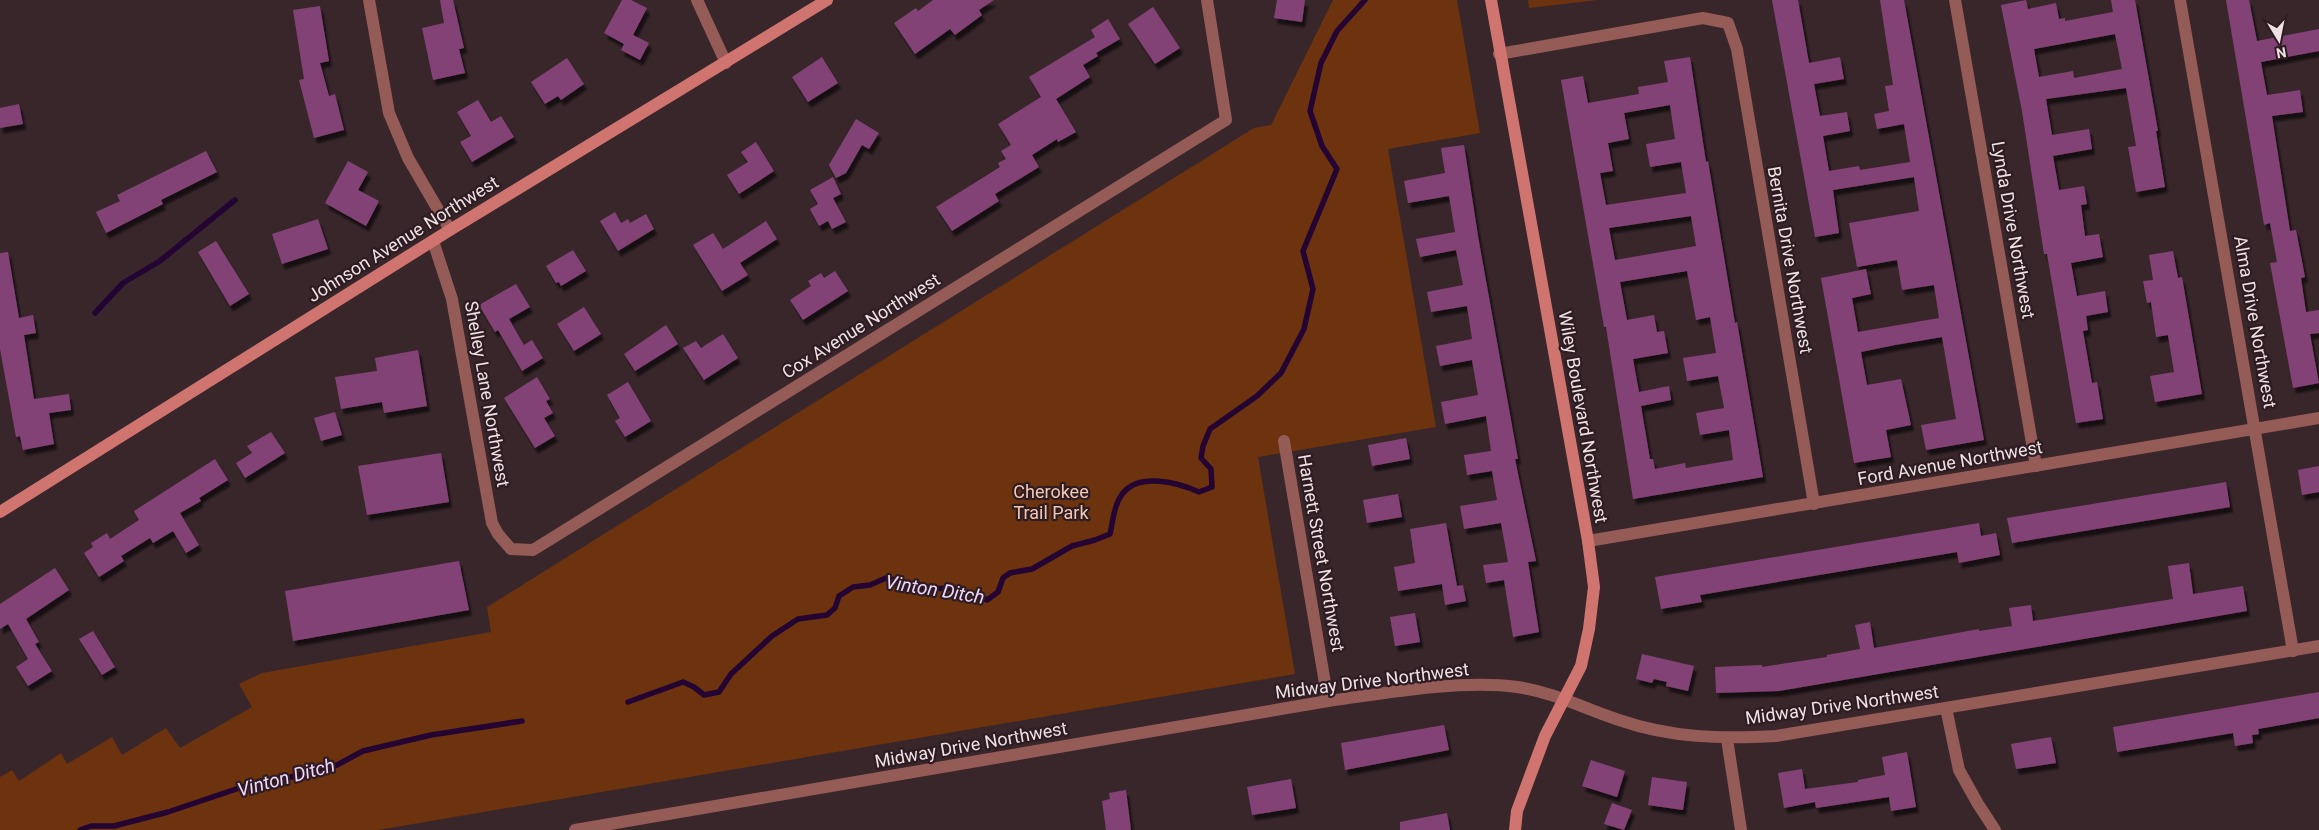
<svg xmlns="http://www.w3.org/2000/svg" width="2319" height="830" viewBox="0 0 2319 830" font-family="Roboto,sans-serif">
<defs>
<filter id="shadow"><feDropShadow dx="3" dy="5.5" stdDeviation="1" flood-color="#0009"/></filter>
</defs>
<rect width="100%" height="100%" fill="#38262b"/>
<g fill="#6c330e">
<polygon points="1333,0 1457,0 1480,133 1388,149 1436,427 1258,457 1295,674 378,830 0,830 0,777 12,770 19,781 61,753 67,764 112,737 122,755 166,728 180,748 252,707 239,684 262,673 491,632 487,607 1254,128 1271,125"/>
<polygon points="1528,0 1598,0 1529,8"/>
</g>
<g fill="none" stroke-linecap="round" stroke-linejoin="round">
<g stroke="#230432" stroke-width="5.5">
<polyline points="95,313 123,283 160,261 235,200"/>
<path d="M 628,702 L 683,682 L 694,687 L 704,695 L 719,692 L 731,674 L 772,636 L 798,619 L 827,615 L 835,608 L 839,596 L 853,587 L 870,585 L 886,578 L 895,580 L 902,587 L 923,589 L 954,588 L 979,596 L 987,600 L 998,592 L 1003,578 L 1010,573 L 1032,569 L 1072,546 L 1095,540 L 1110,534 C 1113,521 1114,504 1123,493 C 1140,472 1179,483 1199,492 L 1212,487 L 1211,469 L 1201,458 L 1203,446 L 1210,429 L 1257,396 L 1281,373 L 1304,329 L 1313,289 L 1303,251 L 1337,169 L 1322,146 L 1310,111 L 1321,63 L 1337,31 L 1365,0"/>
<polyline points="80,830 91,826 114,826 168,812 260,781 291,777 337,765 363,751 431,735 522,721"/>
</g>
</g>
<g fill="#834376" fill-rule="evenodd" filter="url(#shadow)">
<polygon points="440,0 453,0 464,48 459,49 465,73 433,80 422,28 444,23"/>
<polygon points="622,0 631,0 647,8 633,35 649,43 640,60 621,50 624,44 604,33"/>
<polygon points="933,0 994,0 979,10 982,15 955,35 950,29 915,54 894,23 916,8 918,11"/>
<polygon points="1277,0 1305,0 1302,22 1274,18"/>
<polygon points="1772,0 1798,0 1809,63 1840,57 1844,79 1814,84 1820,116 1847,112 1850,131 1823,136 1829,171 1859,166 1860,170 1910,162 1904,124 1877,129 1874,114 1889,111 1885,86 1893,85 1880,0 1904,0 1984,440 1926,450 1921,425 1956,419 1942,337 1895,345 1861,352 1867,385 1901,379 1911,425 1886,430 1891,457 1854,463 1821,278 1866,269 1871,294 1852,298 1858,332 1939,318 1934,285 1902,290 1897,260 1857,267 1849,223 1919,211 1914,177 1833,190 1839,233 1815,237"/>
<path d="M 2026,0 L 2028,9 L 2056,3 L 2059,19 L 2065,18 L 2065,21 L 2113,12 L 2111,0 L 2135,0 L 2158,131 L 2156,131 L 2165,187 L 2136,192 L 2128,147 L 2136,146 L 2126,88 L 2046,99 L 2052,135 L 2089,129 L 2092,149 L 2053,156 L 2059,190 L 2084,186 L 2087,204 L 2081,205 L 2085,236 L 2099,234 L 2103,257 L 2071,263 L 2077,296 L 2105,291 L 2108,312 L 2086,316 L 2088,330 L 2083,331 L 2092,383 L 2097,382 L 2103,419 L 2076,423 L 2047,254 L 2044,254 L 2022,111 L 2001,5 ZM 2115,34 L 2122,69 L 2074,78 L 2073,71 L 2039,77 L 2034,49 Z"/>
<polygon points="2226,0 2249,0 2257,41 2319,29 2319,51 2261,62 2267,95 2300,90 2303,112 2272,116 2290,231 2296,230 2305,277 2301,278 2306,312 2319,310 2319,333 2310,334 2319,383 2293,388 2270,263 2277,262 2270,223 2264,225"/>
<polygon points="320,6 329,61 320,63 329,96 335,94 344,130 314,138 299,80 304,79 293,10"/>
<polygon points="1153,7 1180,48 1155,64 1128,24"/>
<polygon points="1108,19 1120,39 1096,53 1098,56 1083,65 1090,77 1056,99 1076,132 1058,142 1057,139 1032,155 1039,167 995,194 999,201 952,231 936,207 1000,167 998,163 1006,159 1001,151 1011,145 998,124 1041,97 1029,77 1095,37 1091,30"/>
<polygon points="822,57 838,83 808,102 792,77"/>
<path d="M 1690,57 L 1706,162 L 1708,161 L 1735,323 L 1737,322 L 1763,477 L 1633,499 L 1606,327 L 1604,327 L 1561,80 L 1583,76 L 1588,103 L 1639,94 L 1638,87 L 1668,82 L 1664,61 ZM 1670,105 L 1675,139 L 1646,144 L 1650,167 L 1681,162 L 1686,193 L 1606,205 L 1600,173 L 1613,171 L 1608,143 L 1629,139 L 1624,113 ZM 1691,216 L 1696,246 L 1615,260 L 1609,228 ZM 1687,271 L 1696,320 L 1710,317 L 1716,353 L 1683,358 L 1687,381 L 1718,376 L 1724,408 L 1696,413 L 1700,435 L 1729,430 L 1733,460 L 1686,468 L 1685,463 L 1655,469 L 1653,459 L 1650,459 L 1641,406 L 1671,400 L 1669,386 L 1639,392 L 1633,359 L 1668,353 L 1664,331 L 1657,332 L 1654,315 L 1627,320 L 1620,282 Z"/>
<polygon points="567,58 584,84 561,100 558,96 545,104 531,82"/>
<polygon points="478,100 491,122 501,116 514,137 472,162 460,142 471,136 457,112"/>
<polygon points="19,104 23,124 0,128 0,108"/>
<polygon points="856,119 879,133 869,149 862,145 846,173 836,178 829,165"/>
<polygon points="756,142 774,171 739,194 727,175 748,162 741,152"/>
<polygon points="1464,145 1478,236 1518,459 1515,459 1536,561 1528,562 1539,632 1513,637 1504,580 1486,583 1483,565 1508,562 1501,523 1464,529 1460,506 1497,500 1492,471 1467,475 1464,455 1491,451 1486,416 1445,424 1441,402 1478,395 1472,360 1440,366 1436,346 1472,339 1467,306 1431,312 1427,292 1463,285 1456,250 1420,257 1416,239 1455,232 1449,196 1408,203 1404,181 1445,173 1441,148"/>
<polygon points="206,151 217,172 161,200 163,204 106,233 96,212 120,201 117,195"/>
<polygon points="348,161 368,172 358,190 379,201 366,226 325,203"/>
<polygon points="833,177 841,194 833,198 846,222 832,229 828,221 819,226 810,209 818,204 810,190"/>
<polygon points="615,212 621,223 628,219 630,223 646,214 654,229 618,251 600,221"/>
<polygon points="318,219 328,249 282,264 272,234"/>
<polygon points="766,221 777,239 740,263 748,275 722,291 693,245 713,233 723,249"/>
<polygon points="216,241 249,294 230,306 198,252"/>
<polygon points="573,250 586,271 561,286 559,282 556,283 546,266"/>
<polygon points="2173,251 2178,278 2182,277 2202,394 2155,402 2150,376 2174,372 2168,335 2156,337 2151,302 2147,303 2143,281 2153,280 2149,255"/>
<polygon points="8,252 19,318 33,315 36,333 24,335 34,399 69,394 71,410 49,413 54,444 23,450 20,436 16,437 0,349 0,253"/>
<polygon points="835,271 848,291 803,320 790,300 811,286 808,281 821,273 824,278"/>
<polygon points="516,284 530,307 509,319 524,345 532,340 543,358 522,371 498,330 495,332 479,305"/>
<polygon points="584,307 601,334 574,351 557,324"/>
<polygon points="666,325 678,344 635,371 624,354"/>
<polygon points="723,334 738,358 704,380 683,348 696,341 701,348"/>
<polygon points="418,350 427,406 384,413 382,402 341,409 335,377 377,371 375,358"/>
<polygon points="537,377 550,399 546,401 553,413 544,418 555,436 535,448 504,398"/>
<polygon points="628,382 651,421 625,437 615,421 620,418 607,395"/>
<polygon points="335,412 342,435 321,441 314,418"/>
<polygon points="271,432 285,453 245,478 236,463 252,453 247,446"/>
<polygon points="1406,438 1410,459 1372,466 1368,445"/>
<polygon points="441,453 449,502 367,515 358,466"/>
<polygon points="215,459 228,480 199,498 201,501 180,513 199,545 186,553 173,531 153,543 150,538 121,556 124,561 99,577 84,553 93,547 91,543 107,533 110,539 139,520 134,511"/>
<polygon points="2319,466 2319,492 2302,495 2298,470"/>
<polygon points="2226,482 2230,507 2012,543 2007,518"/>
<polygon points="1398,494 1402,517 1367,523 1363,500"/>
<polygon points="1446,523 1457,586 1463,585 1466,601 1445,605 1442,584 1398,591 1394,567 1415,563 1410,529"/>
<polygon points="1979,523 1981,536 1996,533 2000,555 1959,563 1957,552 1700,595 1702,602 1661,609 1655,577"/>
<polygon points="459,561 469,610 293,641 285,591"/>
<polygon points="2189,563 2193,594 2243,586 2247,611 1779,691 1716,693 1715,667 1762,665 1762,667 1827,657 1827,655 1860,649 1855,625 1870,622 1874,648 1979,629 1979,631 2012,626 2009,608 2031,605 2033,621 2173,599 2168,566"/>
<polygon points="55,568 69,590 26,619 39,642 35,644 52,671 28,686 16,667 28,659 8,624 0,629 0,604"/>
<polygon points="1415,613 1420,642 1395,646 1390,617"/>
<polygon points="93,631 115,667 102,675 79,639"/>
<polygon points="1642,654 1694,666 1688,691 1666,686 1667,682 1654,679 1652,683 1636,679"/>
<polygon points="2319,692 2319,718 2258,729 2259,734 2252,735 2253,743 2235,746 2233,733 2117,752 2113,727"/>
<polygon points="1444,725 1449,750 1345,770 1341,743"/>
<polygon points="2051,737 2056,763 2016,769 2011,744"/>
<polygon points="1907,752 1916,807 1891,811 1889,797 1816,808 1815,802 1784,808 1778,773 1802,769 1805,789 1858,782 1858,780 1885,775 1882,757"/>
<polygon points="1591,760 1625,771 1617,797 1582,786"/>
<polygon points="1652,777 1687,782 1683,810 1648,805"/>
<polygon points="1291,779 1296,808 1252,815 1247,787"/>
<polygon points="1126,790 1131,830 1106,830 1102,801 1110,799 1109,793"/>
<polygon points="1612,803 1632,810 1624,830 1604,824"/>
<polygon points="1447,813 1450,830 1400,830 1400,822"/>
</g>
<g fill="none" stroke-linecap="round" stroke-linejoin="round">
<g stroke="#955b57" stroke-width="12">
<polyline points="369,0 389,113 408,158 450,230"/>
<polyline points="697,0 726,63"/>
<polyline points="1955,0 2036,466"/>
<polyline points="2180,0 2293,651"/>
<polyline points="1499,54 1703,18 1728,23 1737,49 1814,504"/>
<polyline points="433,241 452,299 492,523 498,534 511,549 533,550 1226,120 1207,0"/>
<polyline points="1284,441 1328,701"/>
<polyline points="1588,541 2319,418"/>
<polyline points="1946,708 1959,770 1978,804 1995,830"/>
<polyline points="1727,739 1741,830"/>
<path d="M 575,830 L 1328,701 C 1385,693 1462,679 1517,687 C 1553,692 1585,709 1619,720 C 1671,738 1721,739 1776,736 L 2319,646"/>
</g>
<g stroke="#cf746e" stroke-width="12">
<polyline points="1491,0 1588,541 1594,587 1589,629 1581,666 1545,736 1517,811 1515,830"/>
<polyline points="0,512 450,230 827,0"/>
</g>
</g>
<g text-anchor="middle" stroke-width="4.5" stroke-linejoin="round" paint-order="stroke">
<g font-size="18" fill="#eee1e4" stroke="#2e1c22">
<text transform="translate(2013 230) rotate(80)" y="6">Lynda Drive Northwest</text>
<text transform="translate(403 239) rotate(-32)" y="6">Johnson Avenue Northwest</text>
<text transform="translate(1790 260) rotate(80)" y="6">Bernita Drive Northwest</text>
<text transform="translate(2255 322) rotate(80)" y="6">Alma Drive Northwest</text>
<text transform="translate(861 326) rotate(-32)" y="6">Cox Avenue Northwest</text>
<text transform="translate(487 394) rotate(80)" y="6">Shelley Lane Northwest</text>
<text transform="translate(1583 417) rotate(80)" y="6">Wiley Boulevard Northwest</text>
<text transform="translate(1950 463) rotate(-10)" y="6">Ford Avenue Northwest</text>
<text transform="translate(1321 553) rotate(80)" y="6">Harnett Street Northwest</text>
<text transform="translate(1372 681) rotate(-7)" y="6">Midway Drive Northwest</text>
<text transform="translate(1842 705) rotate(-8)" y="6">Midway Drive Northwest</text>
<text transform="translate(971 745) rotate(-10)" y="6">Midway Drive Northwest</text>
</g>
<g font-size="18" fill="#f2c8b2" stroke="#2e1c22">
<text x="1051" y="498">Cherokee<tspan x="1051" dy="21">Trail Park</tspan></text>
</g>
<g font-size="19" font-style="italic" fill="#efd8fe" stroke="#2e1c22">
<text transform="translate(935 589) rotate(9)" y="7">Vinton Ditch</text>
<text transform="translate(286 777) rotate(-15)" y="7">Vinton Ditch</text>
</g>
</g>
<g transform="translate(2279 40) rotate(170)" stroke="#2e1c22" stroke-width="4" paint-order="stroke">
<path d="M0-4L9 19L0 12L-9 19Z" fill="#eee1e4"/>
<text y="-8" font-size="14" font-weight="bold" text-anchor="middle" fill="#eee1e4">N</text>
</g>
</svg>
